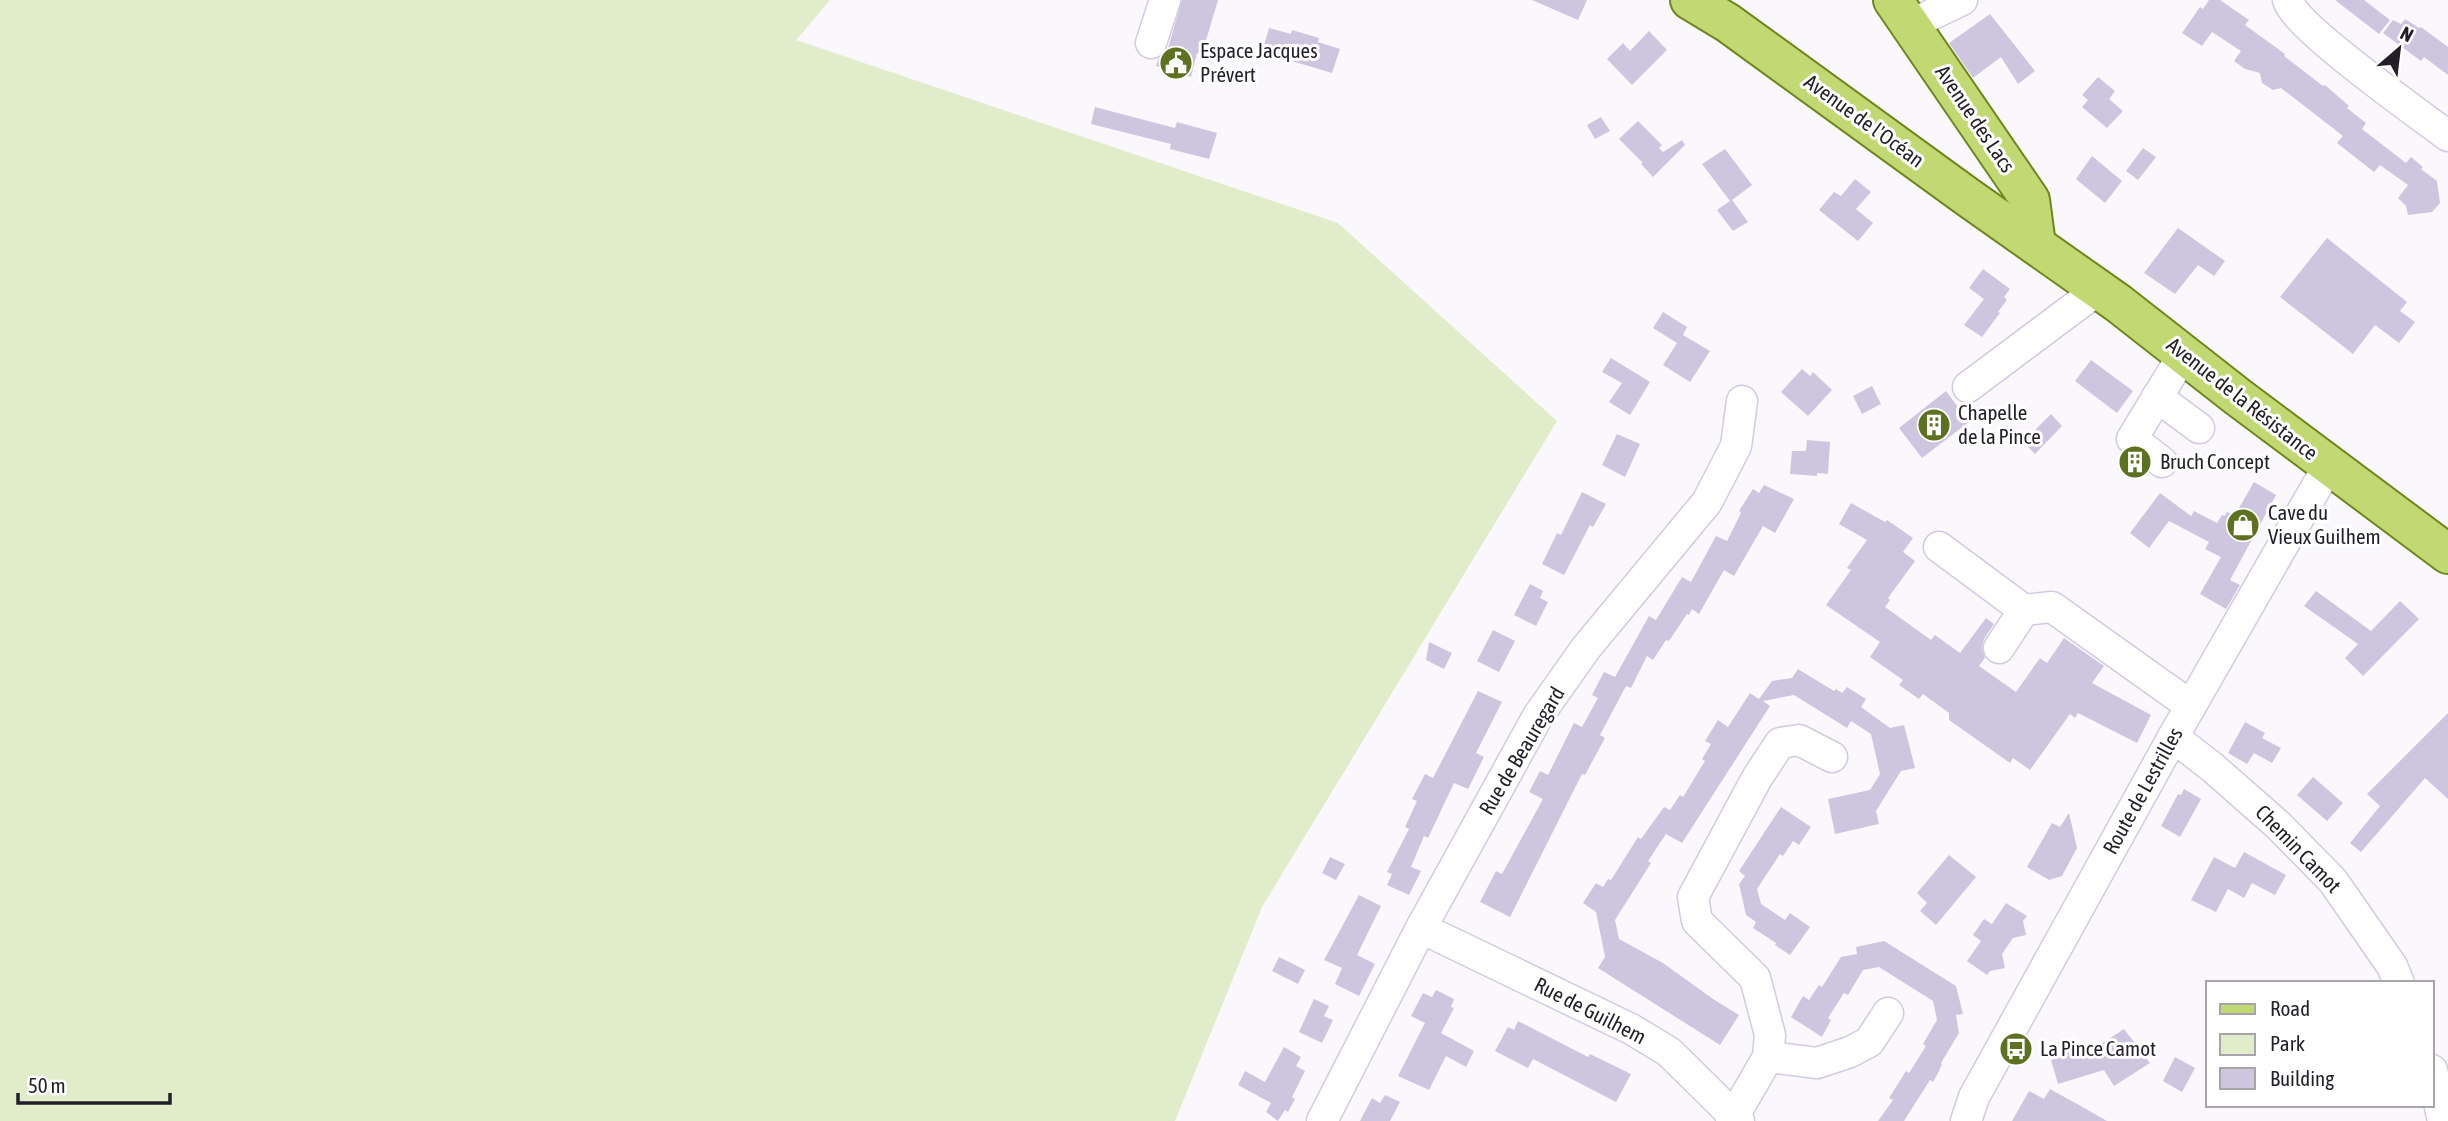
<svg xmlns="http://www.w3.org/2000/svg" width="2448" height="1121" viewBox="0 0 2448 1121" font-family="'Asap Condensed',sans-serif">
<rect width="100%" height="100%" fill="#faf8fd"/>
<polygon fill="#e0ecca" points="0,0 830,0 796,40 1338,223 1557,421 1262,907 1175,1121 0,1121"/>
<g fill="#cec6df">
<polygon points="1182,0 1218,0 1202,54 1197,53 1191,77 1156,66 1159,58 1168,48"/>
<polygon points="1532,0 1587,0 1578,20"/>
<polygon points="2209,0 2220,0 2249,20 2245,25 2285,54 2284,56 2323,86 2325,85 2349,106 2347,108 2366,123 2362,129 2406,163 2411,157 2423,167 2421,169 2437,181 2440,203 2432,212 2408,215 2406,206 2398,198 2408,185 2380,165 2374,172 2337,143 2343,136 2281,88 2273,90 2262,83 2260,73 2245,69 2234,61 2241,51 2212,32 2202,46 2182,33 2200,7 2203,9"/>
<polygon points="2335,0 2364,0 2390,20 2379,34"/>
<polygon points="1990,14 2035,71 2018,84 2001,57 1973,78 1949,43"/>
<polygon points="2405,19 2419,28 2421,27 2448,47 2448,75 2424,57 2421,61 2383,33 2393,20 2401,24"/>
<polygon points="1269,28 1291,34 1292,30 1319,38 1318,42 1340,49 1332,73 1262,52"/>
<polygon points="1649,31 1667,50 1632,85 1607,59 1623,43 1630,51"/>
<polygon points="2098,77 2115,91 2109,99 2123,111 2107,128 2082,107 2088,100 2082,95"/>
<polygon points="1095,107 1175,128 1177,122 1217,133 1209,159 1170,149 1171,144 1091,124"/>
<polygon points="1601,117 1610,131 1595,139 1587,125"/>
<polygon points="1638,121 1662,145 1659,148 1663,152 1682,140 1685,145 1653,177 1641,164 1643,163 1619,139"/>
<polygon points="2143,148 2156,157 2138,180 2126,171"/>
<polygon points="1725,149 1752,185 1732,200 1748,222 1733,231 1717,210 1730,201 1702,164"/>
<polygon points="2092,156 2122,181 2105,203 2076,179"/>
<polygon points="1855,179 1871,192 1856,209 1873,223 1858,241 1819,210 1834,192 1841,196"/>
<polygon points="2178,228 2225,261 2214,276 2198,265 2175,294 2144,273"/>
<polygon points="2327,238 2407,302 2400,311 2415,322 2399,343 2375,325 2353,354 2280,297"/>
<polygon points="1983,269 2010,289 2004,297 2007,300 1998,312 2000,313 1982,337 1964,325 1984,299 1969,288"/>
<polygon points="1663,312 1687,327 1683,335 1710,351 1690,382 1663,365 1677,343 1653,328"/>
<polygon points="1611,358 1650,382 1630,415 1609,402 1622,383 1602,372"/>
<polygon points="2091,360 2133,391 2117,413 2075,381"/>
<polygon points="1802,369 1810,376 1813,372 1832,390 1808,416 1781,392"/>
<polygon points="1872,386 1881,404 1862,414 1853,396"/>
<polygon points="1946,391 1969,422 1922,458 1899,428"/>
<polygon points="2051,414 2062,426 2035,454 2023,442"/>
<polygon points="1617,434 1640,444 1625,477 1602,465"/>
<polygon points="1807,440 1830,442 1828,474 1817,473 1817,476 1790,474 1792,451 1806,451"/>
<polygon points="2254,482 2276,495 2230,580 2240,585 2226,609 2200,594 2221,557 2205,549 2209,542 2169,521 2149,548 2130,533 2160,493 2191,516 2194,511 2217,523 2222,515 2225,516 2227,512 2235,515"/>
<polygon points="1764,485 1794,499 1775,533 1763,526 1734,576 1724,570 1699,614 1692,609 1689,615 1687,614 1669,641 1666,640 1653,660 1647,656 1631,688 1626,686 1600,735 1605,738 1585,775 1582,774 1510,917 1480,902 1496,871 1502,874 1543,799 1529,792 1540,771 1548,775 1574,723 1582,727 1598,698 1592,695 1604,672 1615,677 1649,616 1656,620 1682,577 1691,582 1716,536 1727,541 1741,513 1739,511 1753,489 1759,493"/>
<polygon points="1582,492 1606,504 1593,527 1590,525 1564,575 1542,564 1557,533 1561,535"/>
<polygon points="1851,503 1885,522 1887,520 1913,538 1903,552 1915,561 1888,598 1890,600 1885,607 1931,640 1935,635 1960,653 1986,618 1994,624 1984,639 1982,648 1985,658 1979,666 2016,692 2040,658 2047,663 2064,638 2104,666 2092,683 2151,715 2137,743 2078,713 2075,718 2070,714 2030,770 2013,758 2010,763 1949,720 1949,713 1923,694 1919,699 1899,685 1903,680 1870,657 1880,642 1826,605 1851,570 1847,568 1867,540 1839,524"/>
<polygon points="1530,584 1543,591 1540,598 1548,602 1536,626 1514,615"/>
<polygon points="2316,591 2371,631 2400,601 2419,619 2363,676 2345,658 2358,644 2304,606"/>
<polygon points="1493,630 1515,641 1499,672 1477,661"/>
<polygon points="1429,642 1452,653 1444,669 1426,660"/>
<polygon points="1798,669 1834,691 1836,689 1842,693 1847,687 1866,699 1861,707 1890,728 1904,725 1915,768 1901,771 1876,811 1879,824 1835,834 1828,799 1870,790 1880,774 1871,734 1851,721 1847,728 1794,695 1763,701 1770,706 1682,843 1666,834 1648,861 1651,863 1615,920 1619,939 1663,963 1713,999 1739,1015 1720,1045 1598,968 1605,957 1596,912 1583,903 1596,883 1603,887 1608,879 1611,880 1638,837 1641,839 1664,807 1670,810 1680,795 1683,797 1705,761 1702,759 1711,744 1705,741 1718,720 1728,727 1750,693 1759,699 1772,681 1792,678"/>
<polygon points="1478,691 1502,702 1476,753 1484,757 1468,789 1454,783 1428,838 1424,836 1411,867 1421,871 1409,895 1387,885 1392,874 1387,872 1409,829 1405,827 1417,801 1412,799 1425,774 1433,778"/>
<polygon points="2448,713 2448,799 2425,778 2361,852 2350,843 2380,806 2367,794"/>
<polygon points="2245,722 2265,733 2262,738 2281,748 2272,763 2254,753 2247,764 2228,753"/>
<polygon points="2313,777 2343,803 2327,821 2297,795"/>
<polygon points="2184,789 2201,799 2180,837 2161,826 2178,794 2181,795"/>
<polygon points="1781,807 1811,827 1799,845 1793,841 1783,856 1780,854 1757,889 1761,904 1785,920 1790,913 1810,927 1790,955 1775,945 1776,943 1753,928 1756,922 1746,915 1739,884 1745,876 1739,871"/>
<polygon points="2069,813 2077,848 2062,876 2049,880 2027,867 2052,823 2060,827"/>
<polygon points="2244,852 2286,875 2275,895 2252,883 2244,898 2228,889 2216,912 2191,900 2214,857 2235,868"/>
<polygon points="1949,855 1976,877 1936,925 1920,911 1927,903 1917,893"/>
<polygon points="1330,857 1345,864 1336,880 1322,873"/>
<polygon points="1359,895 1381,906 1357,955 1375,964 1359,996 1335,984 1342,968 1324,960"/>
<polygon points="2006,903 2027,916 2023,921 2026,935 2013,938 2002,954 2005,968 1990,971 1987,975 1967,961 1981,941 1973,935 1984,919 1992,924"/>
<polygon points="1884,941 1956,986 1963,1014 1956,1015 1959,1033 1941,1063 1942,1064 1938,1073 1933,1082 1930,1080 1904,1121 1878,1121 1893,1100 1889,1098 1906,1071 1909,1073 1926,1046 1923,1044 1937,1020 1933,1001 1879,967 1863,970 1848,995 1844,993 1828,1018 1831,1020 1822,1037 1791,1017 1803,996 1809,1000 1819,985 1822,987 1841,957 1857,954 1856,947"/>
<polygon points="1279,957 1305,970 1298,984 1272,971"/>
<polygon points="1436,990 1454,999 1451,1007 1454,1008 1441,1033 1474,1051 1466,1067 1446,1056 1429,1090 1398,1076 1425,1023 1411,1016 1423,993 1432,997"/>
<polygon points="1314,999 1329,1006 1324,1016 1333,1020 1322,1043 1299,1032"/>
<polygon points="1518,1021 1588,1057 1590,1054 1631,1074 1616,1102 1533,1059 1528,1068 1495,1051 1508,1027 1514,1030"/>
<polygon points="2124,1029 2150,1063 2114,1086 2104,1070 2058,1084 2051,1060 2061,1057 2060,1055 2104,1042"/>
<polygon points="1284,1047 1301,1057 1296,1066 1305,1071 1292,1097 1295,1099 1288,1112 1285,1110 1278,1121 1266,1112 1271,1103 1238,1085 1245,1071 1265,1082"/>
<polygon points="2175,1057 2195,1068 2182,1092 2163,1081"/>
<polygon points="2050,1089 2079,1105 2107,1121 2012,1121 2029,1091 2044,1099"/>
<polygon points="1385,1095 1400,1102 1390,1121 1360,1121 1372,1098 1380,1103"/>
</g>
<g fill="none" stroke-linecap="round" stroke-linejoin="round">
<defs>
<g id="minor">
<path d="M 2288,0 C 2294,26 2420,115 2448,136"/>
<polyline points="1910,25 1962,0"/>
<polyline points="1151,43 1165,0"/>
<polyline points="1968,387 2099,289"/>
<polyline points="2157,397 2199,428"/>
<polyline points="2162,462 2132,439 2183,355"/>
<polyline points="1939,547 2024,610 2052,607 2191,706"/>
<polyline points="1999,648 2024,610"/>
<polyline points="2173,737 2212,767 2278,825 2333,881 2392,966 2399,983"/>
<polyline points="1421,928 1631,1029 1669,1052 1739,1121"/>
<polyline points="1768,1057 1817,1063 1850,1052 1869,1042 1888,1013"/>
<polyline points="2432,1070 2443,1121"/>
<polyline points="1322,1121 1421,928 1538,716 1586,648 1707,502 1736,446 1742,401"/>
<polyline points="1731,1121 1768,1057 1770,1035 1755,978 1697,921 1693,897 1757,778 1780,743 1799,740 1832,757"/>
<polyline points="1966,1121 1974,1097 2173,737 2329,465"/>
</g>
<g id="major">
<polyline points="1690,0 1728,23 1969,198 2118,303 2238,397 2448,554"/>
<polyline points="1893,0 2030,200 2036,245"/>
</g>
</defs>
<use href="#minor" stroke="#d2cae3" stroke-width="33"/>
<use href="#major" stroke="#70861c" stroke-width="42"/>
<use href="#minor" stroke="#fff" stroke-width="30"/>
<use href="#major" stroke="#c2d873" stroke-width="38"/>
</g>
<defs>
<symbol id="civic-disc" viewBox="-11 -11 22 22"><circle r="9.5" fill="#5d7120" stroke="#fff"/><path d="M-.6-6.5H3V-4.5H.6V-3L4-1V1h2V6H-6V1h2V-1L-.6-3ZM-1.2 2.5V6h2.4V2.5Z" fill="#fff"/></symbol>
<symbol id="building-disc" viewBox="-11 -11 22 22"><circle r="9.5" fill="#5d7120" stroke="#fff"/><path d="M-4-6H4V6H1V3H-1V6H-4ZM-2.5-4.3h1.7v1.8h-1.7ZM.8-4.3h1.7v1.8H.8ZM-2.5-1h1.7V.8h-1.7ZM.8-1h1.7V.8H.8Z" fill="#fff"/></symbol>
<symbol id="shop-disc" viewBox="-11 -11 22 22"><circle r="9.5" fill="#5d7120" stroke="#fff"/><path d="M-5-2.5h2.3a2.7 3.5 0 0 1 5.4 0H5L5.5 6h-11ZM-1.5-2.5h3a1.5 2.3 0 0 0-3 0Z" fill="#fff"/></symbol>
<symbol id="bus-disc" viewBox="-11 -11 22 22"><circle r="9.5" fill="#5d7120" stroke="#fff"/><path d="M-5-6H5V4H4V6H2V4H-2V6H-4V4H-5ZM-3.5-4V0h7V-4ZM-3.5 1.2v1.5H-2V1.2ZM2 1.2v1.5H3.5V1.2Z" fill="#fff"/></symbol>
</defs>
<g fill-rule="evenodd">
<use href="#civic-disc" x="1157" y="44" width="38" height="38"/>
<use href="#building-disc" x="1915" y="406" width="38" height="38"/>
<use href="#building-disc" x="2116" y="443" width="38" height="38"/>
<use href="#shop-disc" x="2224" y="506" width="38" height="38"/>
<use href="#bus-disc" x="1997" y="1030" width="38" height="38"/>
</g>
<g text-anchor="middle" stroke-width="6" stroke-linejoin="round" paint-order="stroke">
<g font-size="21" fill="#221f28" stroke="#fff" text-anchor="start">
<text x="1200" y="58">Espace Jacques<tspan x="1200" dy="24">Prévert</tspan></text>
<text x="1958" y="420">Chapelle<tspan x="1958" dy="24">de la Pince</tspan></text>
<text x="2160" y="469">Bruch Concept</text>
<text x="2268" y="520">Cave du<tspan x="2268" dy="24">Vieux Guilhem</tspan></text>
<text x="2040" y="1056">La Pince Camot</text>
</g>
<g font-size="21" fill="#221f28" stroke="#fff">
<text transform="translate(1975 119) rotate(56)" y="7">Avenue des Lacs</text>
<text transform="translate(1864 121) rotate(36)" y="7">Avenue de l'Océan</text>
<text transform="translate(2242 399) rotate(38)" y="7">Avenue de la Résistance</text>
<text transform="translate(1522 751) rotate(-59)" y="7">Rue de Beauregard</text>
<text transform="translate(2143 791) rotate(-61)" y="7">Route de Lestrilles</text>
<text transform="translate(2298 849) rotate(46)" y="7">Chemin Camot</text>
<text transform="translate(1590 1011) rotate(27)" y="7">Rue de Guilhem</text>
</g>
</g>
<rect x="2206" y="981" width="228" height="126" fill="#ffffff" stroke="#a7a5a9" stroke-width="2"/>
<rect x="2220" y="1004" width="35" height="10" fill="#c2d873" stroke="#a7a5a9" stroke-width="2"/>
<text x="2270" y="1016" font-size="21" fill="#221f28">Road</text>
<rect x="2220" y="1034" width="35" height="21" fill="#e0ecca" stroke="#a7a5a9" stroke-width="2"/>
<text x="2270" y="1051" font-size="21" fill="#221f28">Park</text>
<rect x="2220" y="1068" width="35" height="21" fill="#cec6df" stroke="#a7a5a9" stroke-width="2"/>
<text x="2270" y="1086" font-size="21" fill="#221f28">Building</text>
<g transform="translate(2399 49) rotate(28)" stroke="#ffffff" stroke-width="5" paint-order="stroke">
<path d="M0-5L12 26L0 18L-12 26Z" fill="#221f28"/>
<text y="-10" font-size="19" font-weight="bold" text-anchor="middle" fill="#221f28">N</text>
</g>
<path d="M18 1093v10h152v-10" fill="none" stroke="#221f28" stroke-width="3.5"/>
<text x="28" y="1093" font-size="21" fill="#221f28" stroke="#ffffff" stroke-width="5" paint-order="stroke">50 m</text>
</svg>
